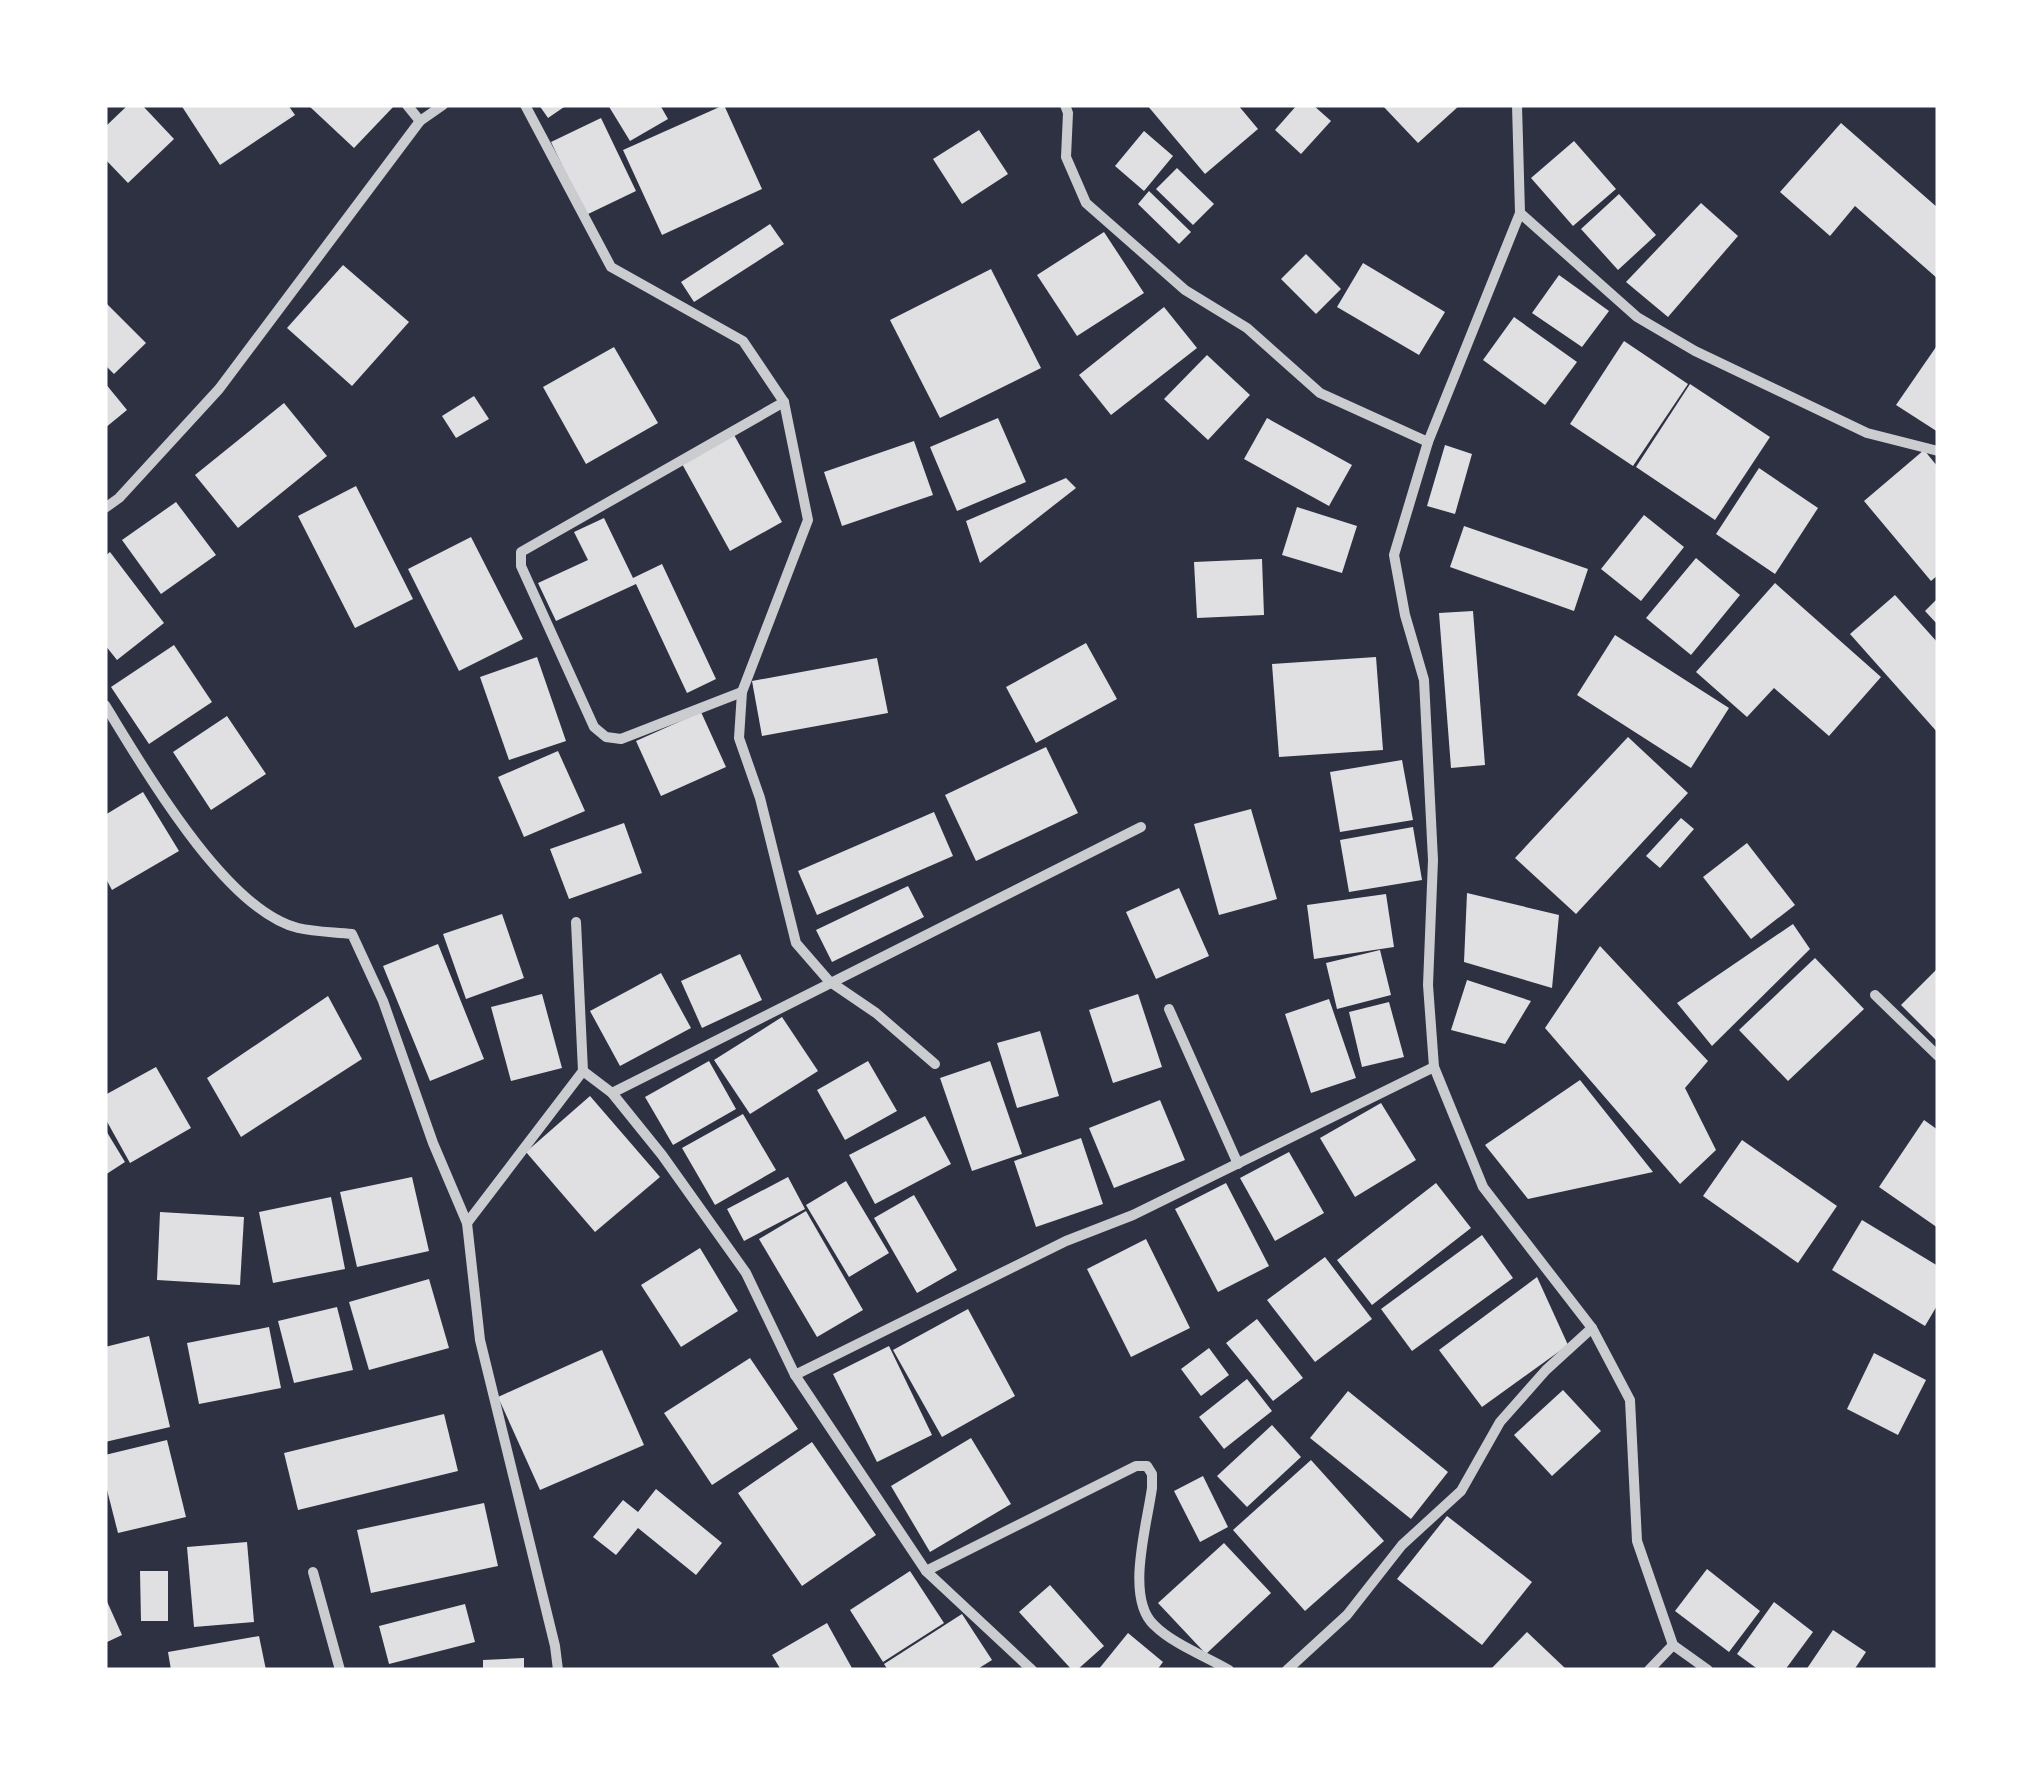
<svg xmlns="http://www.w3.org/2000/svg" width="2043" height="1775" viewBox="0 0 2043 1775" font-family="'DejaVu Sans',sans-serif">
<rect width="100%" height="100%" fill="#2d3142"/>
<g fill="#e0e0e3">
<polygon points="128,105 142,105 174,139 128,183 105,159 105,127"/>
<polygon points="181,105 288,105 295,115 220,165"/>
<polygon points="308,105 395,105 354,148"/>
<polygon points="539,105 567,105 548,118"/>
<polygon points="608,105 660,105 668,119 630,141"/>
<polygon points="724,105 762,189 662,235 623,150"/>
<polygon points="1147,105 1238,105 1258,129 1205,174"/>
<polygon points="1297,105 1313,105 1331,121 1301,154 1275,130"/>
<polygon points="1382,105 1460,105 1418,143"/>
<polygon points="601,118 636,191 586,215 551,142"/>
<polygon points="1841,123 1938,208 1938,279 1855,206 1830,236 1780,192"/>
<polygon points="979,130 1008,174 962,204 933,159"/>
<polygon points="1144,131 1173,156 1144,191 1115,166"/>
<polygon points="1574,141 1616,189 1573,226 1531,178"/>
<polygon points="1177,168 1214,204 1193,225 1156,189"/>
<polygon points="1149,191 1191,232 1179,244 1138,204"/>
<polygon points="1619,194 1656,235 1618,270 1581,229"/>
<polygon points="1701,203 1738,236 1668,317 1626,282"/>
<polygon points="770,224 784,244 694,302 681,282"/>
<polygon points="1104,232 1144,293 1077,336 1037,275"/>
<polygon points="1306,254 1341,289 1316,314 1281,279"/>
<polygon points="1363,263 1445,312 1419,355 1337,307"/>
<polygon points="343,265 409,322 352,386 287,328"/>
<polygon points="991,269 1041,368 940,418 890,320"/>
<polygon points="1559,275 1609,311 1582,347 1532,313"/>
<polygon points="105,302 146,343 114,374 105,365"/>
<polygon points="1164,307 1197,348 1111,415 1079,375"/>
<polygon points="1514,317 1577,362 1545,405 1483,360"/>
<polygon points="1624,341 1688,384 1633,466 1570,424"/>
<polygon points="614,347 658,423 586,464 543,387"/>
<polygon points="1936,347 1938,349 1938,432 1896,405"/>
<polygon points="1207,355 1250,395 1208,440 1164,399"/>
<polygon points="105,383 127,410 105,428"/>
<polygon points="1690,384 1770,437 1715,520 1636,467"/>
<polygon points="474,396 489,419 456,438 442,416"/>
<polygon points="284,403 327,456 238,528 195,475"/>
<polygon points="998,418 1026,482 957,511 930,447"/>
<polygon points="1267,418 1352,465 1329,506 1244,459"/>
<polygon points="733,433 782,522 730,551 681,462"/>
<polygon points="914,441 933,495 842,526 824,472"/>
<polygon points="1445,445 1472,454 1455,514 1427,506"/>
<polygon points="1924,450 1938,467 1938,575 1931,581 1864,501"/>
<polygon points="1759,468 1818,508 1775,574 1716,534"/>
<polygon points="1066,478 1076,488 980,563 966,521"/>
<polygon points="356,486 413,599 355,628 298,516"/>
<polygon points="176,502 216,555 161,594 122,540"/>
<polygon points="1297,507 1357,526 1342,573 1282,555"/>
<polygon points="1644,515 1684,547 1641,601 1601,569"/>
<polygon points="604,518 633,578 662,564 716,679 687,693 636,584 556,621 538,583 588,560 574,532"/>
<polygon points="1464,526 1588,569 1574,611 1450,567"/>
<polygon points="471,537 523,639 459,671 408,569"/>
<polygon points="110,552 164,623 117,660 105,645 105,556"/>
<polygon points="1696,558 1740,595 1691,655 1646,618"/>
<polygon points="1262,559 1264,615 1197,618 1194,562"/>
<polygon points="1775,583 1881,677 1829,736 1774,688 1747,717 1696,672"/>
<polygon points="1895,595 1938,643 1938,733 1850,634"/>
<polygon points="1938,598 1938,625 1925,611"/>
<polygon points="1473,611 1485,765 1451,768 1439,613"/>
<polygon points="1615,635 1729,708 1691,768 1577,695"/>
<polygon points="1086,643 1117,699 1036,743 1006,687"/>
<polygon points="174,645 212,702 149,744 111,687"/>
<polygon points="537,657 566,741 509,760 480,677"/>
<polygon points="1376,657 1383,750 1279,757 1272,664"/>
<polygon points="877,658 888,713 762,736 752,681"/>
<polygon points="701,712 726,767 661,796 636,741"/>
<polygon points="227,716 266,774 211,810 173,752"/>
<polygon points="1628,737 1688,793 1576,914 1515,858"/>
<polygon points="1046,747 1078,813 976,861 945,795"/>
<polygon points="558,751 585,811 524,837 498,777"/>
<polygon points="1402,760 1413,820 1340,832 1330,772"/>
<polygon points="143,792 179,851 112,890 105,877 105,815"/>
<polygon points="1251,809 1277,899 1219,915 1194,824"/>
<polygon points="934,812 953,856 817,915 798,871"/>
<polygon points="1681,818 1694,829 1660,868 1646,856"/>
<polygon points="624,823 642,873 569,899 550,849"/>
<polygon points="1413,827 1422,880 1349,892 1340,840"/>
<polygon points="1747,843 1795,905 1751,939 1703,877"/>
<polygon points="908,886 924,917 832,962 816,930"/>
<polygon points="1179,888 1209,956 1156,979 1126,912"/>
<polygon points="1467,893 1559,915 1552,988 1464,962"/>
<polygon points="1386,894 1394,947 1314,959 1307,905"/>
<polygon points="502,914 524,978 466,999 443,934"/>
<polygon points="1793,924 1810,949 1712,1046 1677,1003"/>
<polygon points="438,944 484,1059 430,1081 383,966"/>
<polygon points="1600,946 1708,1061 1685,1088 1716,1150 1680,1184 1545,1028"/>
<polygon points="1380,950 1391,995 1337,1009 1326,963"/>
<polygon points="740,954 762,1000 702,1028 681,981"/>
<polygon points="1815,958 1864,1009 1788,1081 1739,1030"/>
<polygon points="1938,968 1938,1042 1901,1005"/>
<polygon points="661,973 691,1028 620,1066 590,1011"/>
<polygon points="1467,980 1531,1001 1505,1044 1451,1030"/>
<polygon points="542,994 562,1068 511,1081 491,1007"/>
<polygon points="1138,994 1162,1067 1113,1083 1089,1010"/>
<polygon points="328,996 362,1059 241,1137 207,1078"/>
<polygon points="1329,999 1356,1078 1311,1093 1285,1014"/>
<polygon points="1389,1002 1404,1057 1362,1067 1349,1012"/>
<polygon points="782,1017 818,1071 750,1114 714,1060"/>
<polygon points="1040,1031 1059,1096 1017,1108 997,1043"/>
<polygon points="709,1061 736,1109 673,1145 645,1097"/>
<polygon points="868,1061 897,1111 845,1140 817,1090"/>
<polygon points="990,1061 1022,1154 972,1171 940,1078"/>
<polygon points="156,1067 191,1128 130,1163 105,1118 105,1095"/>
<polygon points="1580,1080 1653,1172 1528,1199 1485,1145"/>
<polygon points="590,1096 660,1177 595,1232 526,1152"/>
<polygon points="1160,1100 1185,1160 1114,1188 1089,1128"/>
<polygon points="1381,1103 1416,1160 1355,1197 1320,1138"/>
<polygon points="743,1114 776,1170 715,1205 682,1148"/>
<polygon points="925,1116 951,1164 875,1204 849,1155"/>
<polygon points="1924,1120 1938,1130 1938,1228 1879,1187"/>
<polygon points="105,1129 125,1162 105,1175"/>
<polygon points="1081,1138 1103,1204 1036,1227 1014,1161"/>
<polygon points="1742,1140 1837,1206 1798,1263 1703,1196"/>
<polygon points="1289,1152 1324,1213 1275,1241 1240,1178"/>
<polygon points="412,1177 429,1251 357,1267 340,1192"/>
<polygon points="788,1177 805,1209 744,1241 727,1209"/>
<polygon points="846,1181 889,1253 849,1277 806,1205"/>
<polygon points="1226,1183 1269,1266 1218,1292 1175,1209"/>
<polygon points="1436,1183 1471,1228 1372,1305 1337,1260"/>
<polygon points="914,1195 957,1270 917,1293 874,1218"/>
<polygon points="331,1197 345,1269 273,1283 259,1212"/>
<polygon points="806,1211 863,1310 817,1337 759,1239"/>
<polygon points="160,1212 244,1217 240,1285 157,1280"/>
<polygon points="1862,1220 1938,1266 1938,1304 1925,1326 1832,1270"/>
<polygon points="1482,1235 1513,1278 1412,1351 1381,1309"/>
<polygon points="1146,1239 1190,1328 1131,1357 1087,1269"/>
<polygon points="700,1248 738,1311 681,1347 641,1285"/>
<polygon points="1325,1257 1372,1319 1315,1362 1267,1300"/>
<polygon points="1537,1277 1568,1345 1482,1407 1439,1350"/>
<polygon points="429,1279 449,1348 369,1370 349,1302"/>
<polygon points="337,1307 353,1370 294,1383 278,1321"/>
<polygon points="968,1309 1015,1396 942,1437 893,1350"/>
<polygon points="1257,1319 1303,1378 1273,1401 1226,1343"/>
<polygon points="269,1327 281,1388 199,1404 187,1343"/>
<polygon points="149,1336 170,1427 105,1442 105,1347"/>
<polygon points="889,1346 932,1435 877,1462 833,1374"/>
<polygon points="1209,1348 1229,1375 1201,1396 1181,1369"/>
<polygon points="602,1350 644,1445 540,1490 498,1397"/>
<polygon points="1874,1353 1926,1380 1898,1435 1847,1409"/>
<polygon points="750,1358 798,1429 712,1485 664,1413"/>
<polygon points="1247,1379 1272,1411 1224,1449 1199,1417"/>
<polygon points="1563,1390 1601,1431 1552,1476 1514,1435"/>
<polygon points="1348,1391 1448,1472 1411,1519 1310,1438"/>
<polygon points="444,1414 458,1471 298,1510 284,1453"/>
<polygon points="1272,1425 1301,1457 1247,1507 1217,1476"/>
<polygon points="971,1438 1011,1504 930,1552 891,1486"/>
<polygon points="167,1440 186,1517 118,1533 105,1482 105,1455"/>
<polygon points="812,1442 876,1535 802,1586 738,1493"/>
<polygon points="1311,1460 1384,1541 1305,1611 1233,1530"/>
<polygon points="1203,1476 1228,1527 1200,1542 1174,1491"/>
<polygon points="656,1489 722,1543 696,1575 638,1528 616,1555 593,1537 623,1500 638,1512"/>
<polygon points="484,1503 498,1566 371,1593 357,1530"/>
<polygon points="1447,1516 1532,1582 1482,1645 1397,1579"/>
<polygon points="247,1542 254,1622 194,1627 187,1547"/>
<polygon points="1224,1543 1271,1593 1206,1654 1158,1603"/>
<polygon points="1707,1569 1760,1611 1729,1652 1675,1611"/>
<polygon points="140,1571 168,1571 168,1621 141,1621"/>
<polygon points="910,1571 944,1623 883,1662 850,1610"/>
<polygon points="1050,1585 1104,1646 1077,1670 1072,1670 1019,1612"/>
<polygon points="105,1597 122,1635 105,1643"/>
<polygon points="1774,1602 1813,1632 1785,1670 1759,1670 1737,1654"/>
<polygon points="465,1604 475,1642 389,1664 379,1626"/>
<polygon points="962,1614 992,1660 976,1670 888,1670 884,1664"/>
<polygon points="827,1623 853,1670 781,1670 772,1655"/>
<polygon points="1833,1630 1866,1652 1854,1670 1806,1670"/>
<polygon points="1527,1632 1567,1670 1490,1670"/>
<polygon points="1128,1633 1163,1662 1157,1670 1098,1670"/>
<polygon points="259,1636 266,1670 171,1670 168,1652"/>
<polygon points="524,1658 524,1670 483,1670 483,1660"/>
</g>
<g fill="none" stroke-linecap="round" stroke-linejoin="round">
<g stroke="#caccd0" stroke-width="10">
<polyline points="407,105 420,121"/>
<polyline points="525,105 611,267 743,341 784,402 808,520 742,692 739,738 760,798 796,943 829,981 876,1013 935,1064"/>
<polyline points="1065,105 1068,113 1066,157 1086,203 1185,290 1247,328 1320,393 1428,442"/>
<polyline points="1517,105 1520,213 1428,442 1394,555 1405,615 1424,680 1433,860 1428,985 1434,1067 1483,1187 1592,1328 1630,1400 1637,1541 1673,1645 1708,1670"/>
<polyline points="1520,213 1637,317 1695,351 1867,433 1938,451"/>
<polyline points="105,508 119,498 219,389 420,121 443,105"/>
<polyline points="742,692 621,739 606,737 594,727 521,566 521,552 784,402"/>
<path d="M 105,705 C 144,768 225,910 298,928 C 315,932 334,932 352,934 L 383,1001 L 433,1143 L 467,1223 L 480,1340 L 555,1646 L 558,1670"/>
<polyline points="576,922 583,1071"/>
<polyline points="1875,995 1938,1056"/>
<polyline points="1169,1009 1238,1164"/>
<polyline points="612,1093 1141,827"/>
<polyline points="467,1223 583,1071 612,1093 662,1155 746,1273 795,1375 926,1571 1032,1670"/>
<polyline points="795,1375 1066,1241 1133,1215 1434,1067"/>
<path d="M 926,1571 L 1136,1466 L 1147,1466 L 1152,1474 L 1152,1488 C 1147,1525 1125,1598 1154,1625 C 1173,1644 1205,1656 1229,1670"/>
<polyline points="313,1572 340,1670"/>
<polyline points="1287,1670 1347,1615 1402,1545 1461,1491 1500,1422 1546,1370 1592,1328"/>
<polyline points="1649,1670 1673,1645"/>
</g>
</g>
<rect width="2043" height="1775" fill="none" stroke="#ffffff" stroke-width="215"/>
</svg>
